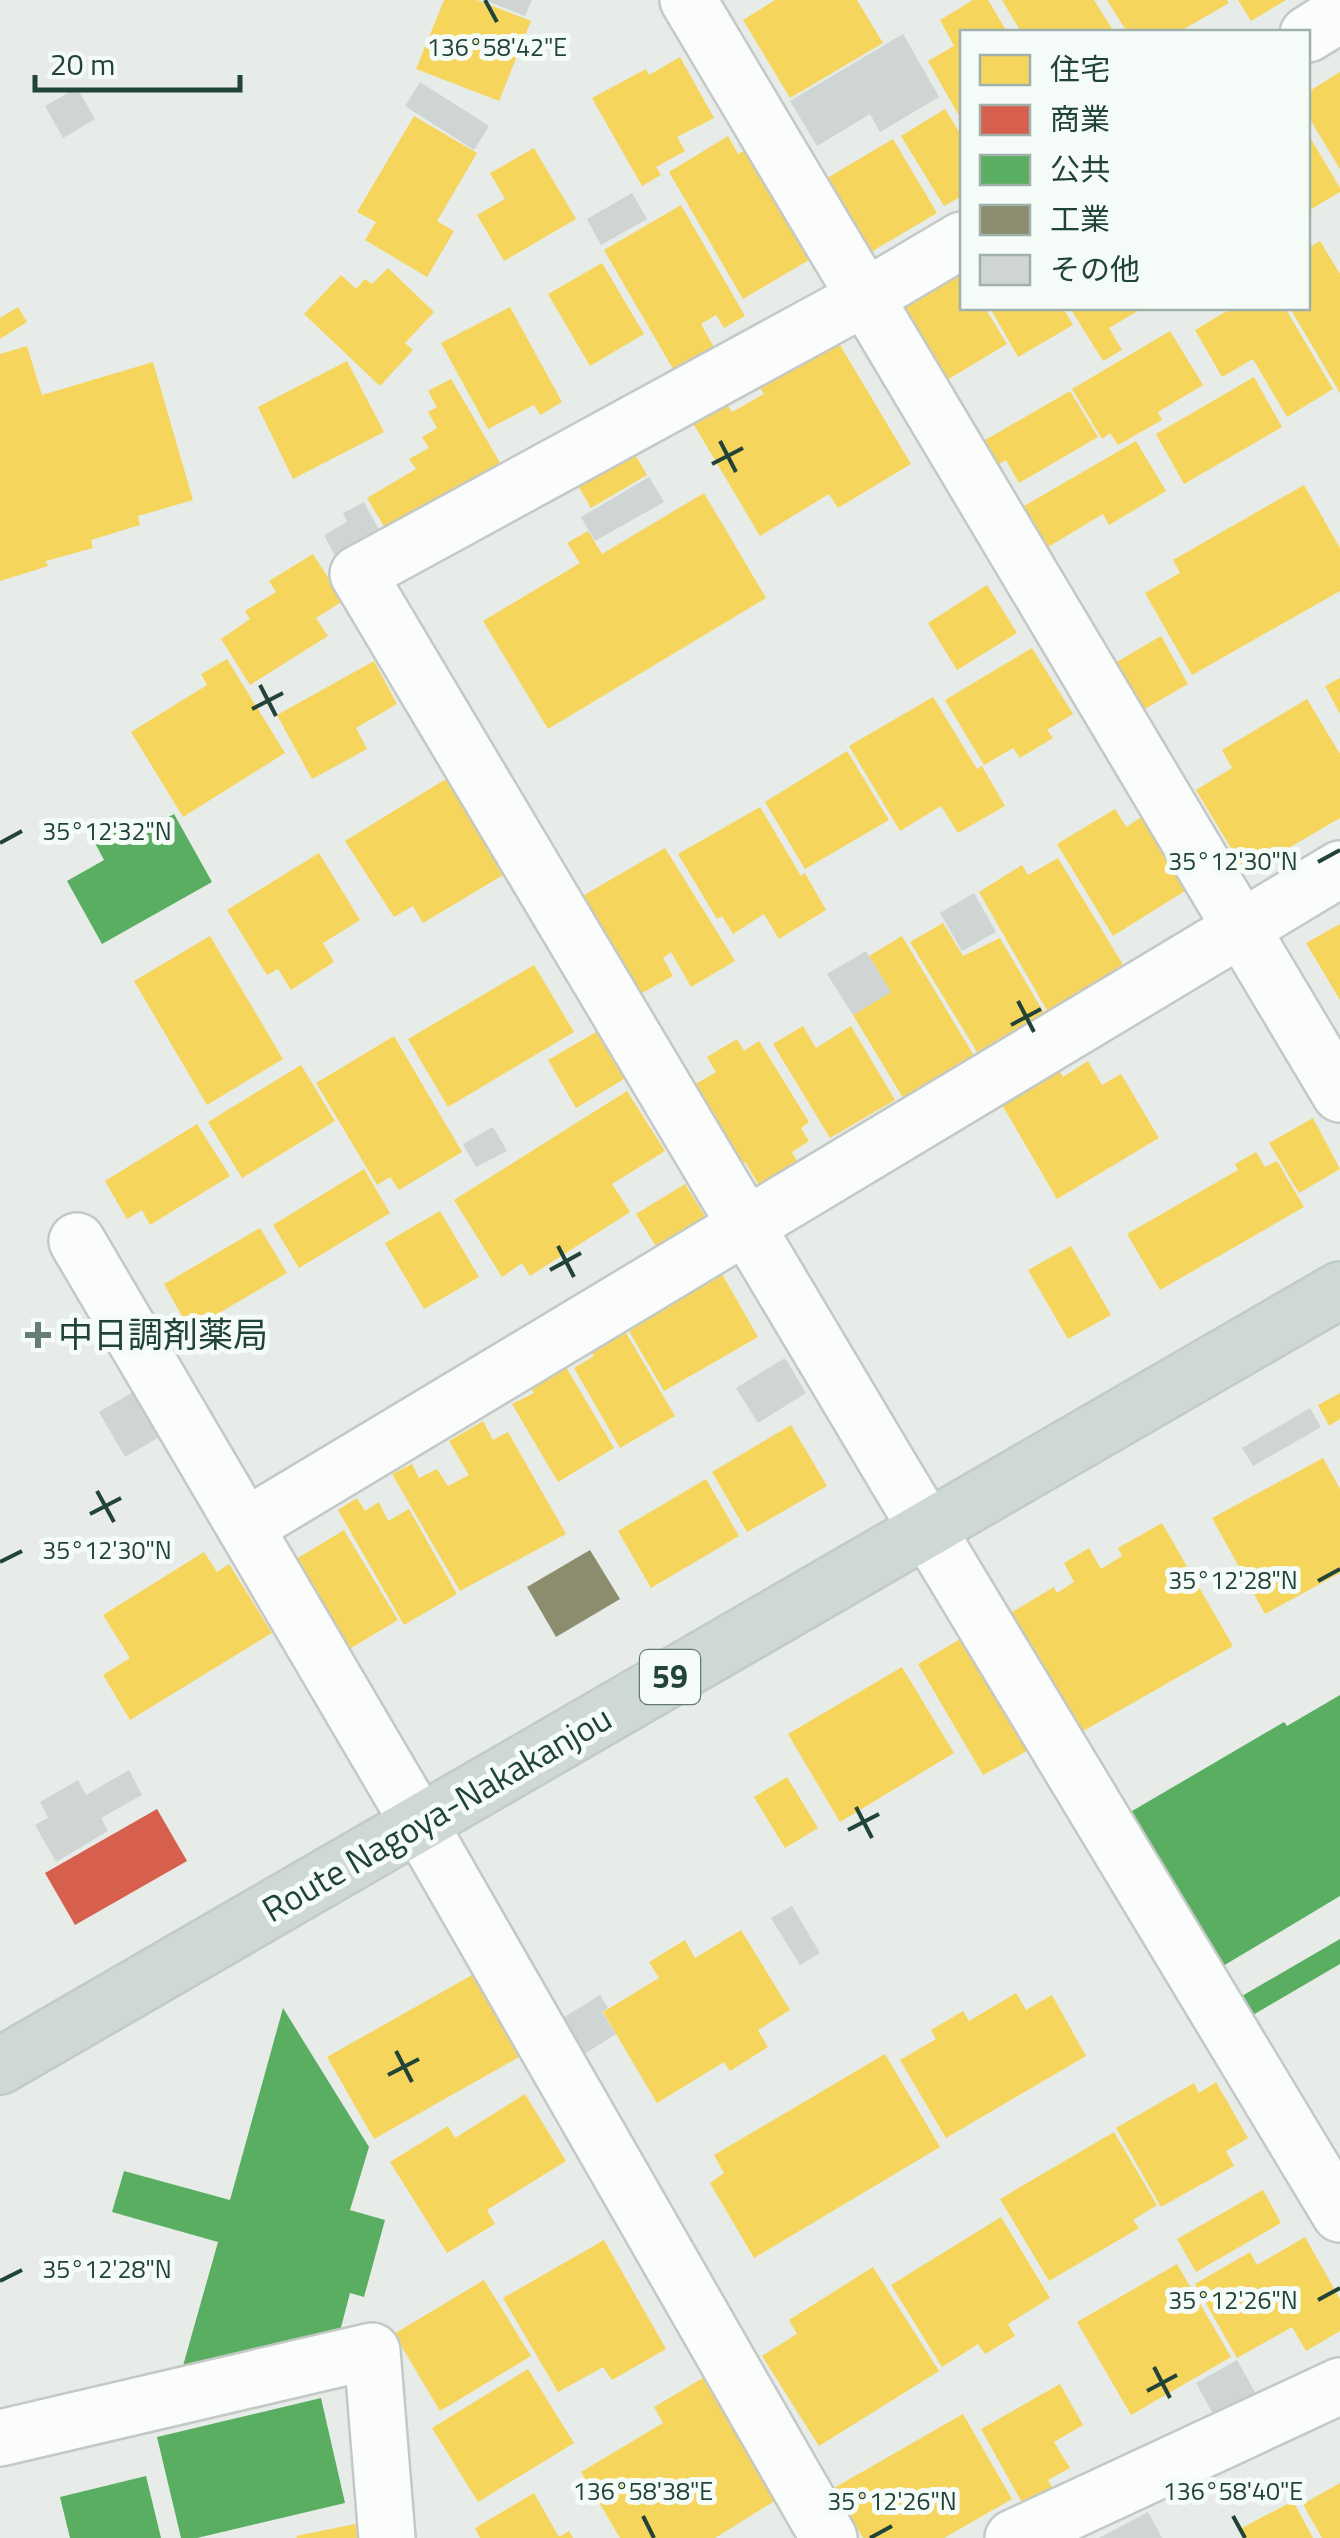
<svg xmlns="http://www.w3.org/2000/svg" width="1340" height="2538" viewBox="0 0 1340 2538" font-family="'Titillium Web','Noto Sans JP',sans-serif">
<rect width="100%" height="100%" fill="#e7ece9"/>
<g fill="#f6d55c">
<polygon points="444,0 477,0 531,21 499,101 416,69"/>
<polygon points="775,0 857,0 883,43 790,98 743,20"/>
<polygon points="973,0 988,0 1007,32 962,32 962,121 928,61 954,46 940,20"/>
<polygon points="1002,0 1094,0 1114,32 1021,32"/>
<polygon points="1107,0 1227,0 1229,3 1179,32 1127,32"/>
<polygon points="1238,0 1286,0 1251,21"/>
<polygon points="680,57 714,118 677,137 685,151 656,167 661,175 642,186 592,98 646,69 649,75"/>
<polygon points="1340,72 1340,169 1308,116 1308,92"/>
<polygon points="945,109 962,137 962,196 944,206 901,136"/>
<polygon points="414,116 477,153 437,221 454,231 427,277 365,240 376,222 357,212"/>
<polygon points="1308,134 1340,188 1340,192 1308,211"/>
<polygon points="728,136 738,154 750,147 814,257 743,299 669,172"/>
<polygon points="893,139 937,213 871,252 827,178"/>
<polygon points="534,148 576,219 504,261 477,215 505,199 490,173"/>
<polygon points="681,205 745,316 724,328 716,315 701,324 716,351 676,374 604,250"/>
<polygon points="1320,241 1340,274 1340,393 1290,308 1308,308 1308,248"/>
<polygon points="602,263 644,334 590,366 548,294"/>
<polygon points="388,268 434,312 405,343 413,350 380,386 304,314 341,275 356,289 365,279 372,284"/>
<polygon points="962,272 962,308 985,308 1007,344 947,380 894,288 954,276"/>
<polygon points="18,307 27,322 0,339 0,318"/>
<polygon points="510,307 562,402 540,415 534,405 488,429 441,343"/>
<polygon points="990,308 1063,308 1073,325 1018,357"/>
<polygon points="1070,308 1143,308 1109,328 1122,350 1103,361"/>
<polygon points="1232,308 1285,308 1333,389 1287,417 1253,359 1222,377 1195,330"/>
<polygon points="1170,331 1203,385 1158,412 1162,420 1118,445 1110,433 1102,439 1072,389"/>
<polygon points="834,335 911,464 838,508 829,494 760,536 687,413 720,393 732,412 764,394 756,382"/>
<polygon points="27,346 42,395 153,362 193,500 138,516 140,525 91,540 93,548 46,561 48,566 0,581 0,354"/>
<polygon points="347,361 384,432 293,479 258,407"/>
<polygon points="1254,377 1282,427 1184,484 1156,434"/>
<polygon points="451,379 502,466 388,533 367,498 416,469 409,459 429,448 422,437 437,428 428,412 437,407 428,391"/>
<polygon points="1070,391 1098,437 1019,483 1006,460 994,467 980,443"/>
<polygon points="1136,441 1166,491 1109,525 1103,514 1043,550 1019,509"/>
<polygon points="630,446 647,475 591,508 574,479"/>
<polygon points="1304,485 1340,548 1340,591 1192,675 1145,593 1180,573 1173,560"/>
<polygon points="704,493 766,598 548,729 483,621 580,563 567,543 588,531 602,554"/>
<polygon points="313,554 343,601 316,618 328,636 250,685 221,639 250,619 245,611 276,592 269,581"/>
<polygon points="987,585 1017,633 957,670 928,623"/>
<polygon points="1161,636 1188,684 1143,710 1115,663"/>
<polygon points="1032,648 1073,714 1047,730 1053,738 1020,758 1013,748 984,765 945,700"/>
<polygon points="227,659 285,753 183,817 131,732 207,685 201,674"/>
<polygon points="374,661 397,704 356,728 367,749 312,779 277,715"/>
<polygon points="1340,678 1340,714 1325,686"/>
<polygon points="933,697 977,769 982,766 1005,806 958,833 941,806 900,831 849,746"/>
<polygon points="1307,699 1340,754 1340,818 1246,873 1196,790 1232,768 1222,750"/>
<polygon points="847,751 889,820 805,869 765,802"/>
<polygon points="449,777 508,872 423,923 413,906 394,917 345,841"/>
<polygon points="760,807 801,876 805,873 826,910 779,939 764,914 733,934 722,916 717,919 678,854"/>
<polygon points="1115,809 1126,827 1143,816 1188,889 1113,936 1057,844"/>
<polygon points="665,848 735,961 691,987 671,952 663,958 673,976 642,993 630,973 624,976 579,898"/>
<polygon points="319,853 360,920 323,943 334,962 291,990 278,969 267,975 227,910"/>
<polygon points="1058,858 1125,968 1049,1014 979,892 1022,865 1028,875"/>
<polygon points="943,923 963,956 1000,938 1044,1013 977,1052 910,942"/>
<polygon points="1340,924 1340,1000 1306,943"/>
<polygon points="210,936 283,1059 207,1105 134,981"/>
<polygon points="902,936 982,1069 911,1111 853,1015 891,992 869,956"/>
<polygon points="534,965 574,1032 448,1107 408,1039"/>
<polygon points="803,1026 816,1048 851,1026 895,1100 830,1138 773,1044"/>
<polygon points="596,1032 624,1079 576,1108 548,1060"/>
<polygon points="394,1036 462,1152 399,1190 390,1177 377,1185 316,1083"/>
<polygon points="737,1039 744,1051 759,1041 809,1122 801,1128 809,1141 792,1152 804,1174 766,1197 745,1162 739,1165 692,1086 716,1072 707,1057"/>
<polygon points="1051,1057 1063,1077 1088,1061 1102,1085 1121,1074 1159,1138 1057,1199 994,1091"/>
<polygon points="301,1065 335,1121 242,1178 208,1122"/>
<polygon points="627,1091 665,1151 612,1184 630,1212 530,1276 522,1263 502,1277 454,1200"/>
<polygon points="1313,1118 1340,1169 1299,1193 1269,1143"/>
<polygon points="197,1124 230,1176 150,1225 142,1210 127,1219 105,1181"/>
<polygon points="1256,1152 1265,1167 1277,1161 1304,1207 1160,1290 1127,1234 1238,1170 1235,1164"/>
<polygon points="364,1169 390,1213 299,1268 273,1225"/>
<polygon points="685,1184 709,1223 660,1253 636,1214"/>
<polygon points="440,1211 479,1277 424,1309 385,1243"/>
<polygon points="260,1228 287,1273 190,1330 164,1284"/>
<polygon points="1071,1246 1111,1315 1068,1339 1028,1270"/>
<polygon points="714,1260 758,1337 664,1391 619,1314"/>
<polygon points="619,1321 675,1416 620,1448 574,1368 594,1356 585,1341"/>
<polygon points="560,1357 614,1448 558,1482 512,1404 534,1393 525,1378"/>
<polygon points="1340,1393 1340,1419 1329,1426 1318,1405"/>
<polygon points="483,1421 493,1440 508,1432 566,1534 460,1591 392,1474 412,1464 419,1478 437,1469 448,1486 469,1475 449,1441"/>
<polygon points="791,1425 827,1486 747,1532 712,1472"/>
<polygon points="1323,1458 1340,1489 1340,1573 1265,1614 1212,1518"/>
<polygon points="706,1479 739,1536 651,1588 618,1531"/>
<polygon points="357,1498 365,1511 379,1502 388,1521 409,1509 457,1594 404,1625 338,1510"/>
<polygon points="1162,1523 1233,1646 1078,1734 1009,1614 1054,1587 1057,1593 1074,1582 1064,1563 1089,1548 1101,1569 1122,1556 1118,1548"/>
<polygon points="344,1530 398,1620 346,1651 293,1561"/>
<polygon points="204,1552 217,1572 229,1564 272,1633 130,1720 103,1675 130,1658 103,1615"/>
<polygon points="962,1638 1027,1751 983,1775 918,1664"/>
<polygon points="902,1667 954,1753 840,1822 788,1734"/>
<polygon points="787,1777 818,1828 785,1848 754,1797"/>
<polygon points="741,1930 790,2010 758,2030 768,2047 730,2071 724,2062 657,2103 603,2012 659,1978 649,1962 685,1940 695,1958"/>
<polygon points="472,1975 519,2057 374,2139 327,2057"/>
<polygon points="1016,1993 1026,2010 1052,1995 1086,2056 946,2138 900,2060 936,2039 931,2030 963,2011 969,2021"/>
<polygon points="885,2054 940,2147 754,2258 710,2183 724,2173 714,2155"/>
<polygon points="1216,2082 1248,2138 1226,2151 1234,2166 1161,2207 1116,2128 1194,2083 1199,2093"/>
<polygon points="525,2094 566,2161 487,2210 495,2224 447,2253 390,2162 448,2126 455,2138"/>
<polygon points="1114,2132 1157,2205 1133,2220 1139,2228 1049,2281 1000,2199"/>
<polygon points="1263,2190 1281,2223 1196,2272 1177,2239"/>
<polygon points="1001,2217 1050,2298 1008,2324 1015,2336 985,2354 978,2344 942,2367 891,2285"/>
<polygon points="1305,2237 1340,2299 1340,2331 1306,2351 1292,2327 1237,2358 1195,2284 1250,2252 1257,2265"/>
<polygon points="604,2240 666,2349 612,2380 603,2367 558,2392 503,2298"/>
<polygon points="1177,2264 1231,2357 1131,2415 1077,2322"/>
<polygon points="873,2267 939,2371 819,2446 762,2356 797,2334 789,2320"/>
<polygon points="484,2280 531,2356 440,2411 394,2334"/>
<polygon points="528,2369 574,2443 478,2502 432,2428"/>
<polygon points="708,2375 781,2497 715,2538 620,2538 581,2472 663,2423 654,2407"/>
<polygon points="1060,2384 1083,2425 1054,2442 1070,2468 1048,2480 1054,2491 1025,2508 981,2429"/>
<polygon points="963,2414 1012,2499 944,2538 863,2538 834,2488"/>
<polygon points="1340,2483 1340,2538 1322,2538 1303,2504"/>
<polygon points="534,2493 559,2537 569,2531 573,2538 480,2538 475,2528"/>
<polygon points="1293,2501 1313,2538 1245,2538 1240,2529"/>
<polygon points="360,2523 364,2538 297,2538 296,2536"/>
</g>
<polygon fill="#d6604d" points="157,1809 187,1861 75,1925 45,1873"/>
<g fill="#5aae61">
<polygon points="174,814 212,882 102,944 67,881 104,860 95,843 117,831 123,842"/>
<polygon points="1340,1695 1340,1896 1218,1969 1127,1814 1284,1722 1287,1726"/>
<polygon points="1340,1939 1340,1964 1246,2019 1235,2000"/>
<polygon points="283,2008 369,2147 350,2210 385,2220 364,2297 350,2293 339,2335 179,2380 218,2242 112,2212 124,2171 230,2200"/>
<polygon points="321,2398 345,2503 197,2538 181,2538 157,2437"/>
<polygon points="146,2476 161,2538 70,2538 60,2497"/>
</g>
<polygon fill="#8c8c6e" points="590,1550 620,1599 556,1637 527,1587"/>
<g fill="#ced5d2">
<polygon points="484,0 532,0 525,16"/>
<polygon points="903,34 939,97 880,132 870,114 817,146 790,101"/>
<polygon points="420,82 489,126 474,150 405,106"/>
<polygon points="77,88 95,119 63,138 45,106"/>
<polygon points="632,193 647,219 601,245 587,219"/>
<polygon points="649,477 664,502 595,541 581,517"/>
<polygon points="364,502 384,539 339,563 324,535 347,522 343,513"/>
<polygon points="974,893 996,932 962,951 940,913"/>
<polygon points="866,951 891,992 853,1015 827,974"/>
<polygon points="493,1127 507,1151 476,1167 463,1144"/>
<polygon points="785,1358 806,1393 758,1423 736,1388"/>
<polygon points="135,1391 161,1436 125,1457 99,1412"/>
<polygon points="1310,1408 1321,1427 1253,1466 1242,1448"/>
<polygon points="129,1770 142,1795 101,1818 108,1831 56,1862 35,1825 48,1818 40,1802 78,1780 86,1795"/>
<polygon points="792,1906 820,1953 800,1965 771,1918"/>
<polygon points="600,1995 608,2008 602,2012 616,2034 578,2058 556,2022"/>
<polygon points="1237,2360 1257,2396 1216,2419 1196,2383"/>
<polygon points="1148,2512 1162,2538 1099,2538"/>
</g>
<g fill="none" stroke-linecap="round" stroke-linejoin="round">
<defs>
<g id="minor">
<polyline points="688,0 1340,1094"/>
<polyline points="1308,34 1340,14"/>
<polyline points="962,240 864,298 358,574 894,1474 1340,2214"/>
<polyline points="77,1241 420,1825 829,2538"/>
<polyline points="245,1527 1340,869"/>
<polyline points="0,2438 372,2351 387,2538"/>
<polyline points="1013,2538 1340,2386"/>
</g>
<path id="primary" d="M 0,2066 C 448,1809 892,1546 1340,1290"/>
</defs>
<use href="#minor" stroke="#c4c9c6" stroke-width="60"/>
<use href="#primary" stroke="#c1cbc8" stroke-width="60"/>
<use href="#minor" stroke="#fbfcfc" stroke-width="55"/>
<use href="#primary" stroke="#ced8d5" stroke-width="55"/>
</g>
<path fill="none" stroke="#214338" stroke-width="4" d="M 485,0 L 497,22M 720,441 L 736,472M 712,464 L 743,448M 260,685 L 276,716M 252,709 L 283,693M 0,843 L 22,831M 1318,862 L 1340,850M 1018,1001 L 1034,1032M 1011,1025 L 1041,1009M 558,1246 L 574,1277M 550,1270 L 581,1253M 97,1491 L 114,1522M 90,1514 L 121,1498M 0,1562 L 22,1551M 1318,1581 L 1340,1569M 856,1807 L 872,1838M 848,1830 L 879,1814M 396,2051 L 412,2082M 388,2075 L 419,2059M 0,2281 L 22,2270M 1318,2300 L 1340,2288M 1154,2367 L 1170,2398M 1147,2391 L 1177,2375M 643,2516 L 654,2538M 1233,2516 L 1245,2538M 870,2538 L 892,2526"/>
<path fill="#667e76" stroke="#f5fbf7" stroke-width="4" d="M33 1320h10v10h10v10h-10v10h-10v-10h-10v-10h10z"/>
<g text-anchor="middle" stroke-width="10" stroke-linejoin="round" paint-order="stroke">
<rect fill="#f5fbf7" stroke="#617a71" stroke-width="2.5" x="640" y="1650" width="60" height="54" rx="8"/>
<g font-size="32" font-weight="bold" fill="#214338">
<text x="670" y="1688">59</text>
</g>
<g font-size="35" fill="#214338" stroke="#f5fbf7" text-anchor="start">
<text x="58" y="1347">中日調剤薬局</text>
</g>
<g font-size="35" fill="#214338" stroke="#f5fbf7">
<text transform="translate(437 1814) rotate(-30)" y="12">Route Nagoya-Nakakanjou</text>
</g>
</g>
<g font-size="25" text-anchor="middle" fill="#214338" stroke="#f5fbf7" stroke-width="10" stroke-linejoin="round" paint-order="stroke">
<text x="497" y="56">136°58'42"E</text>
<text x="107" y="840">35°12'32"N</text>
<text x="1233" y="870">35°12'30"N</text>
<text x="107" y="1559">35°12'30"N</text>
<text x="1233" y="1589">35°12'28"N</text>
<text x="107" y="2278">35°12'28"N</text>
<text x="1233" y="2309">35°12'26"N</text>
<text x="643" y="2500">136°58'38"E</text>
<text x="1233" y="2500">136°58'40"E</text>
<text x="892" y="2510">35°12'26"N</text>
</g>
<rect x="960" y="30" width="350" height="280" fill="#f5fbf7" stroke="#a0b1ab" stroke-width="2.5"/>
<rect x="980" y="55" width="50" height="30" fill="#f6d55c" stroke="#a0b1ab" stroke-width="2.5"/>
<text x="1050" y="80" font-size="30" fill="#214338">住宅</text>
<rect x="980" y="105" width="50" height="30" fill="#d6604d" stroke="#a0b1ab" stroke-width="2.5"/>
<text x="1050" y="130" font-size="30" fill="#214338">商業</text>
<rect x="980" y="155" width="50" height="30" fill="#5aae61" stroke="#a0b1ab" stroke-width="2.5"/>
<text x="1050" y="180" font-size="30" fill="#214338">公共</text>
<rect x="980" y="205" width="50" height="30" fill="#8c8c6e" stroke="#a0b1ab" stroke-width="2.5"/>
<text x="1050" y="230" font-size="30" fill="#214338">工業</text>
<rect x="980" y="255" width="50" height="30" fill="#ced5d2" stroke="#a0b1ab" stroke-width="2.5"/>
<text x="1050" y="280" font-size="30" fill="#214338">その他</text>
<path d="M35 75v15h205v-15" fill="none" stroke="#214338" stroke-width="5"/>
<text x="50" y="75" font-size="30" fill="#214338" stroke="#f5fbf7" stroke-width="8" paint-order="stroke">20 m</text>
</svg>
